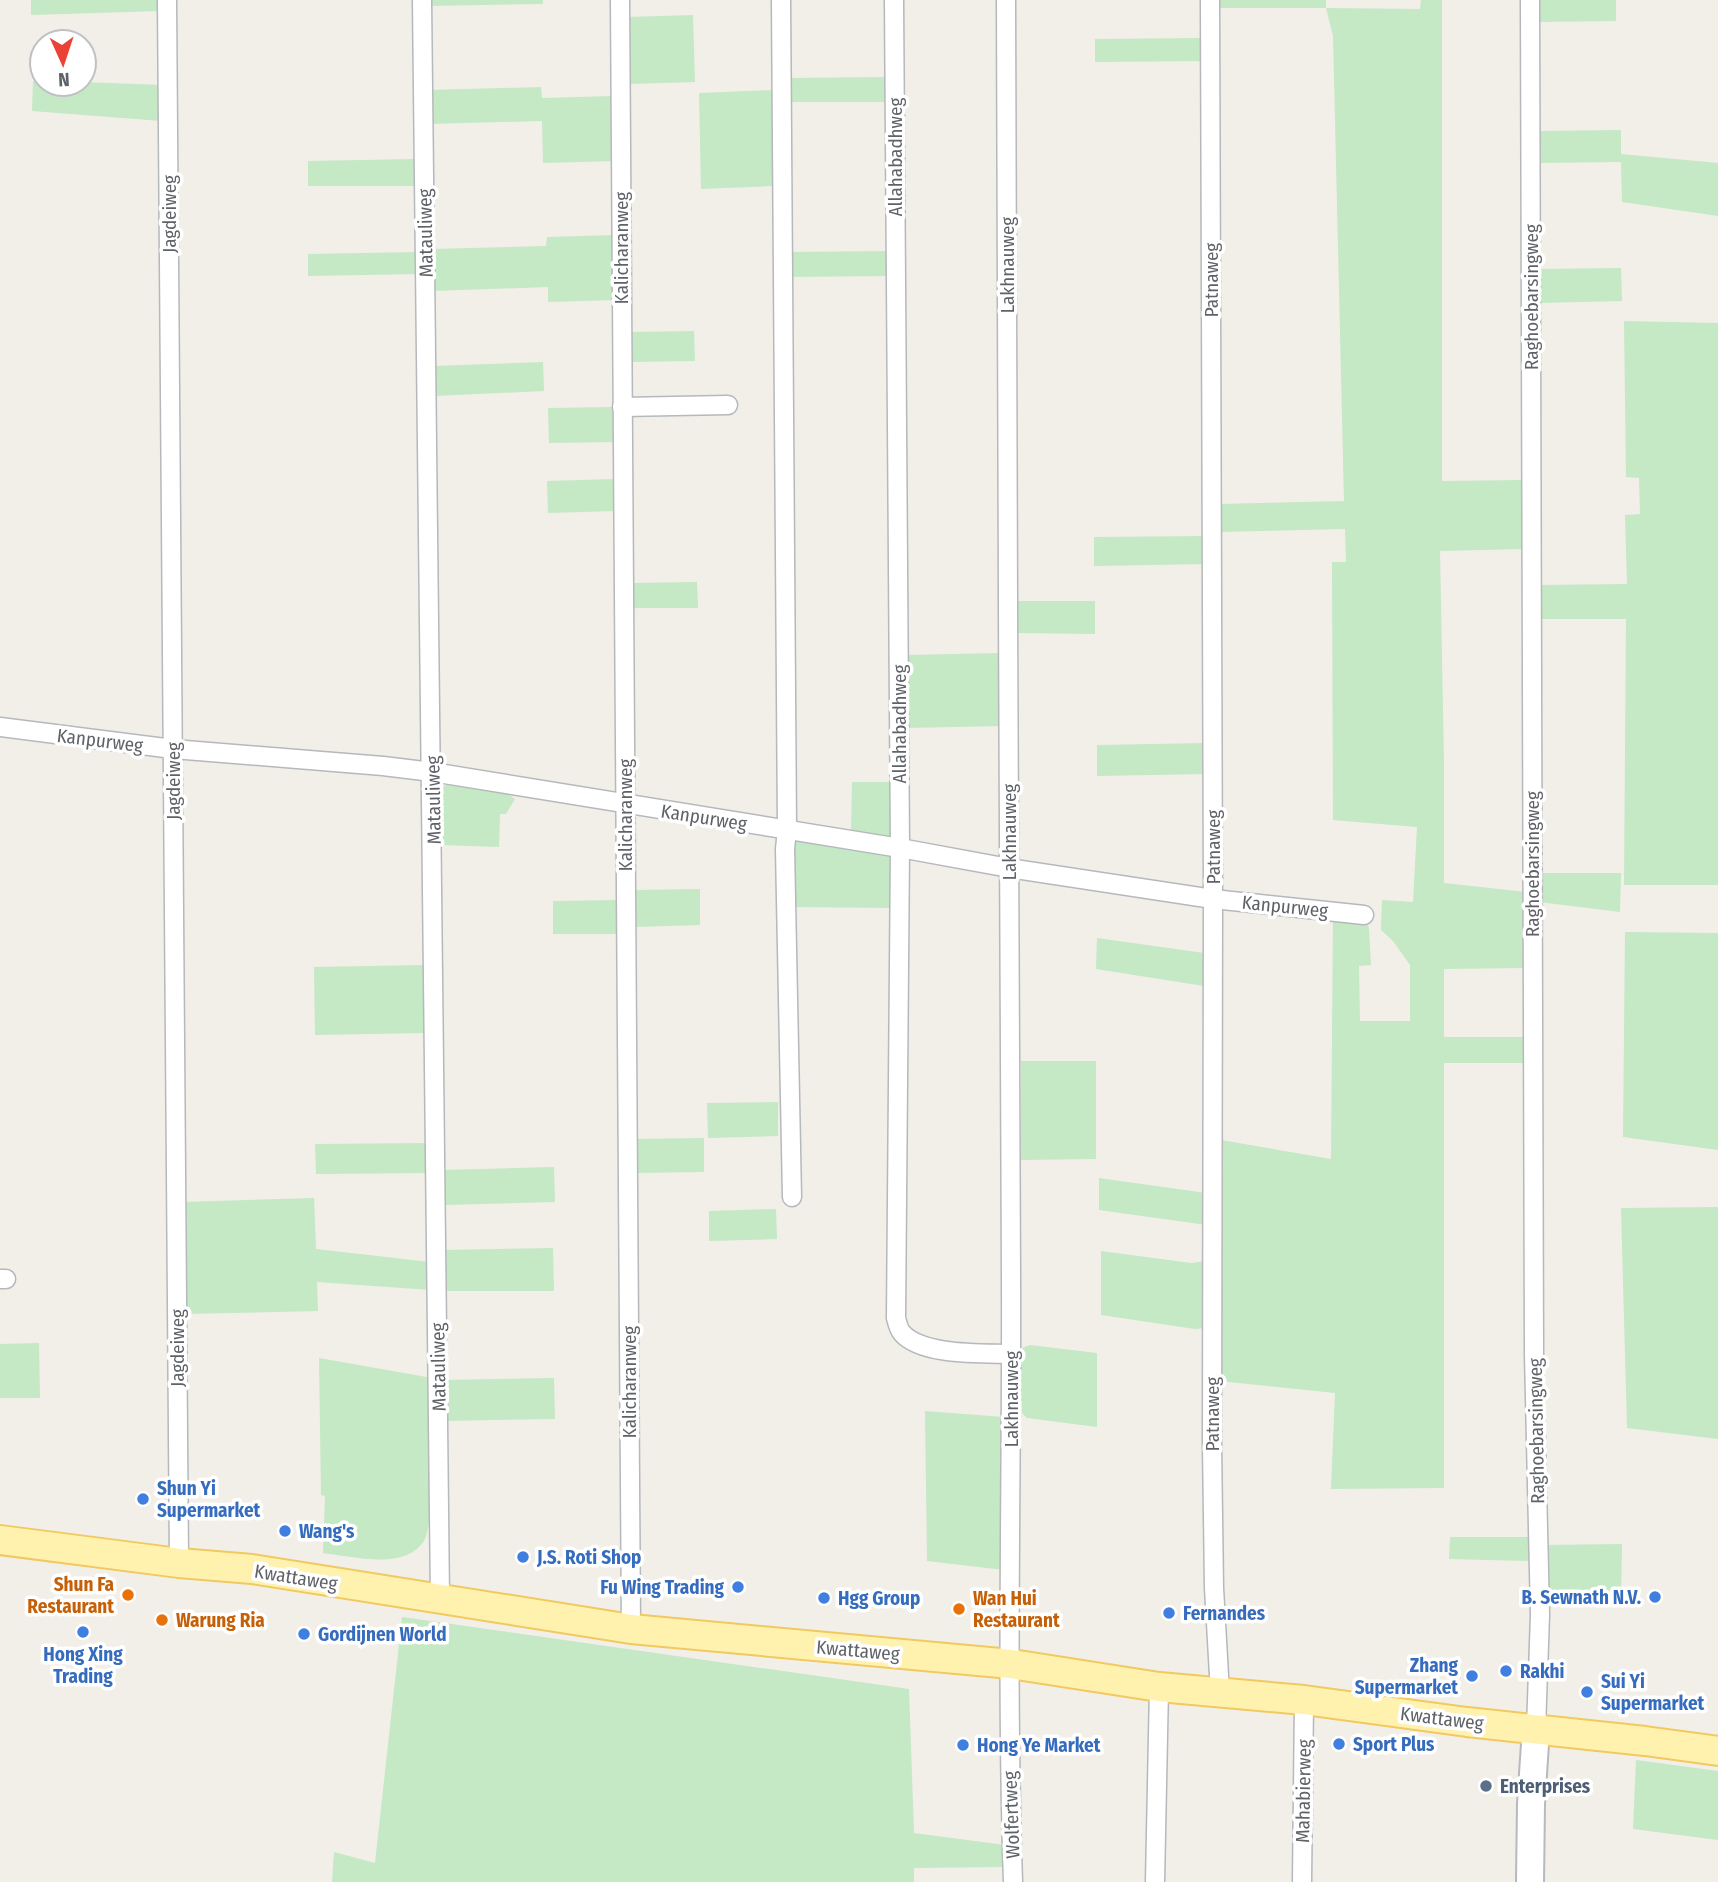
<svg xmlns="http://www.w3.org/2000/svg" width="1718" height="1882" viewBox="0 0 1718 1882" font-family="'Fira Sans Condensed',sans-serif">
<rect width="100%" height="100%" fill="#f1efe8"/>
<g fill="#c5e8c5">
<polygon points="31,0 161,0 161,11 31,15"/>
<polygon points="428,0 543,0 543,4 428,6"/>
<polygon points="1218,0 1326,0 1326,8 1420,9 1421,0 1442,0 1442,481 1524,480 1525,549 1440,551 1444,764 1444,883 1526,892 1525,968 1444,969 1444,1037 1525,1037 1525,1063 1444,1063 1444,1488 1331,1489 1335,1393 1219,1381 1221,1140 1331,1159 1333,916 1366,921 1369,928 1371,965 1359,966 1360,1021 1410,1021 1410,965 1393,941 1381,930 1382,900 1413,902 1417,827 1333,820 1332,562 1346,562 1345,529 1220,532 1219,504 1344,501 1333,36 1326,8 1218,8"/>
<polygon points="1535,0 1616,0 1616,21 1535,22"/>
<polygon points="693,15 695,82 629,84 628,17"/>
<polygon points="1204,38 1204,61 1095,62 1095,39"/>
<polygon points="889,77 889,102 786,102 786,78"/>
<polygon points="33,81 42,81 42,84 84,84 84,82 161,85 161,121 32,111"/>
<polygon points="541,87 542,98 614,96 616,161 543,163 542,121 429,124 428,90"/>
<polygon points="773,90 774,186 701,189 699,93"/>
<polygon points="1621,130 1621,154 1718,163 1718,216 1622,202 1621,162 1537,163 1537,131"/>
<polygon points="417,159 417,186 308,186 308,161"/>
<polygon points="615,235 616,300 548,302 548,287 432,291 431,249 546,246 547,237"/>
<polygon points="891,251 891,276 786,277 786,252"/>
<polygon points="418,252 419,274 308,276 308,254"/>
<polygon points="1621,268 1622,301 1538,303 1538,269"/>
<polygon points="1624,321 1718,323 1718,885 1624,885 1626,619 1538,619 1538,585 1627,584 1625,515 1640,514 1639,478 1626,477"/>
<polygon points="694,331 695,361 629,362 629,332"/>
<polygon points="543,362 544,391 435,396 434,366"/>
<polygon points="616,407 617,442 549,443 548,408"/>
<polygon points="616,479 617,511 548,513 547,481"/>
<polygon points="1207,536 1207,564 1094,566 1094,537"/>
<polygon points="697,582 698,608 631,608 631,583"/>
<polygon points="1016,601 1095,601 1095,634 1015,633"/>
<polygon points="1002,653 1002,726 905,728 905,655"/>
<polygon points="1206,743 1207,774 1097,776 1097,745"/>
<polygon points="852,782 893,782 892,835 888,838 851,833"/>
<polygon points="455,783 505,792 515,799 506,814 500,814 499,847 440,845 441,789 447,784"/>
<polygon points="793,838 892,855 893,908 787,907"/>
<polygon points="1538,873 1621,873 1620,912 1539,902"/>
<polygon points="700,889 700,925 634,927 634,890"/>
<polygon points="620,900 620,934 553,934 553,901"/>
<polygon points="1625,932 1718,933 1718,1150 1623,1137"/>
<polygon points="1097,938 1204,953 1204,986 1096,969"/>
<polygon points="425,965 426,1033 315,1035 314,967"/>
<polygon points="1021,1061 1096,1061 1096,1159 1021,1160"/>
<polygon points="778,1102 778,1136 708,1138 707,1103"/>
<polygon points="704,1138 704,1172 635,1173 634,1139"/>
<polygon points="429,1143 429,1173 316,1174 315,1144"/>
<polygon points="554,1167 555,1202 443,1205 442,1170"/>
<polygon points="1099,1178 1206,1193 1207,1225 1099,1210"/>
<polygon points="314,1198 316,1249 430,1262 430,1290 317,1282 318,1311 184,1314 182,1202"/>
<polygon points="1718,1207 1718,1439 1627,1428 1621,1208"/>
<polygon points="776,1209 777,1239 709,1241 709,1211"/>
<polygon points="553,1248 554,1291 443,1291 442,1250"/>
<polygon points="1101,1251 1191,1263 1205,1261 1205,1328 1195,1329 1101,1315"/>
<polygon points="39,1343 40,1398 0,1398 0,1344"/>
<polygon points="1030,1345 1097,1353 1097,1427 1027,1418 1022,1413 1020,1349"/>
<path d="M 319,1358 L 432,1378 L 429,1523 C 428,1528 427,1534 425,1539 C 407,1572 352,1556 323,1553 L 325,1496 L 321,1495 Z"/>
<polygon points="554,1378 555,1419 444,1421 443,1380"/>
<polygon points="925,1411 1004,1417 1004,1570 927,1561"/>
<polygon points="1450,1537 1530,1537 1531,1561 1449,1559"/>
<polygon points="1622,1544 1621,1599 1546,1595 1544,1545"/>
<polygon points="402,1617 909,1689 914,1833 1005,1845 1005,1867 914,1868 914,1882 332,1882 334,1852 375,1863"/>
<polygon points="1636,1760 1718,1771 1718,1840 1633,1829"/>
</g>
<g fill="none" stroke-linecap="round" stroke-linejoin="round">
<defs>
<g id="street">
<polyline points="167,0 179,1563"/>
<polyline points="422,0 440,1599"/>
<polyline points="620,0 631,1629"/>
<polyline points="781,0 787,830 785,849 792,1197"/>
<path d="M 894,0 L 900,848 L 896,1318 C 897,1322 899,1330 902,1333 C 922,1356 983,1353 1011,1354"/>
<path d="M 1006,0 C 1007,426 1009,851 1011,1277 C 1012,1478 1006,1680 1013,1882"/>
<polyline points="1210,0 1213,899 1212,1444 1214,1588 1220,1693"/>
<polyline points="1530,0 1534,1355 1540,1615 1536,1729"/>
<polyline points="622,407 728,405"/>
<polyline points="0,727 173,749 383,766 432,772 900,848 1009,868 1213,899 1364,915"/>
<polyline points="0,1279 6,1279"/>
<polyline points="1155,1882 1159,1687"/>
<polyline points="1302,1882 1304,1700"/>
</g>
<polyline id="secondary" points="1530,1882 1531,1804 1536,1729"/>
<polyline id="primary" points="0,1540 179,1563 252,1569 631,1629 1011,1664 1159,1687 1304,1700 1467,1722 1645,1741 1718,1751"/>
</defs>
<use href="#street" stroke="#b5b8bc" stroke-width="21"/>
<use href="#secondary" stroke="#b6babf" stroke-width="30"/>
<use href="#primary" stroke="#f2c960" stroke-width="32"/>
<use href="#street" stroke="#fff" stroke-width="18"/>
<use href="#secondary" stroke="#fff" stroke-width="26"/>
<use href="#primary" stroke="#fff2af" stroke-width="28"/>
</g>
<g fill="#3f7fe0" stroke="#fff" stroke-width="2.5">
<circle cx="143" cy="1499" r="7"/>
<circle cx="285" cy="1531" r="7"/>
<circle cx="523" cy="1557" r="7"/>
<circle cx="738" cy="1587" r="7"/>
<circle cx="1655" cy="1597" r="7"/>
<circle cx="824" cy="1598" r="7"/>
<circle cx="1169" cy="1613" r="7"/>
<circle cx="83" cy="1632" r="7"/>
<circle cx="304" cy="1634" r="7"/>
<circle cx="1506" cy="1671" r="7"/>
<circle cx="1472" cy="1676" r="7"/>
<circle cx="1587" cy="1692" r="7"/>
<circle cx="1339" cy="1744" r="7"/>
<circle cx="963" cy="1745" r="7"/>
</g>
<g fill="#e8710a" stroke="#fff" stroke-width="2.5">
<circle cx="128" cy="1595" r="7"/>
<circle cx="959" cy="1609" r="7"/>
<circle cx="162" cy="1620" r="7"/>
</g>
<circle fill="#5c6f8a" stroke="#fff" stroke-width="2.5" cx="1486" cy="1786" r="7"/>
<g text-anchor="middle" stroke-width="7" stroke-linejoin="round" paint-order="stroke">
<g font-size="19" fill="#5f6368" stroke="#fff">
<text transform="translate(895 157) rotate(-90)" y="7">Allahabadhweg</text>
<text transform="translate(169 214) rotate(-90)" y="7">Jagdeiweg</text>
<text transform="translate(425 233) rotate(-91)" y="7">Matauliweg</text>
<text transform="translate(621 248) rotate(-90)" y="7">Kalicharanweg</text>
<text transform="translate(1007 265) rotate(-90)" y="7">Lakhnauweg</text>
<text transform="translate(1211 280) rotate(-90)" y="7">Patnaweg</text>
<text transform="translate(1531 297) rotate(-90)" y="7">Raghoebarsingweg</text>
<text transform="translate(899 724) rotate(-90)" y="7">Allahabadhweg</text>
<text transform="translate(100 740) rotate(7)" y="7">Kanpurweg</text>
<text transform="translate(173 781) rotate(-90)" y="7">Jagdeiweg</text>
<text transform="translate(433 800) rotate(-91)" y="7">Matauliweg</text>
<text transform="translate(625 815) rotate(-90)" y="7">Kalicharanweg</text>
<text transform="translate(704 817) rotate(9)" y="7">Kanpurweg</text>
<text transform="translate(1009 832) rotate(-90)" y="7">Lakhnauweg</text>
<text transform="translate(1213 847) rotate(-90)" y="7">Patnaweg</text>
<text transform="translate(1532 864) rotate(-90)" y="7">Raghoebarsingweg</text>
<text transform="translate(1285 906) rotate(6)" y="7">Kanpurweg</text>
<text transform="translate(177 1348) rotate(-90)" y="7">Jagdeiweg</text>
<text transform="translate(438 1367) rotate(-91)" y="7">Matauliweg</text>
<text transform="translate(629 1382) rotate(-90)" y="7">Kalicharanweg</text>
<text transform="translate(1011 1399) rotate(-90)" y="7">Lakhnauweg</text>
<text transform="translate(1212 1414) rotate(-90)" y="7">Patnaweg</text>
<text transform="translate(1536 1431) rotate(-91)" y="7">Raghoebarsingweg</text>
<text transform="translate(296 1577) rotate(9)" y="7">Kwattaweg</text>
<text transform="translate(858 1650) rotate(5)" y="7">Kwattaweg</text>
<text transform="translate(1442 1718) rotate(7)" y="7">Kwattaweg</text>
<text transform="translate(1303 1791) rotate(-89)" y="7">Mahabierweg</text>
<text transform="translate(1011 1815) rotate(-92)" y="7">Wolfertweg</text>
</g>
<g font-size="19" font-weight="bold" fill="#366cbe" stroke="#fff" text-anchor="start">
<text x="157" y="1495">Shun Yi<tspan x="157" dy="22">Supermarket</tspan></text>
<text x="299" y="1538">Wang's</text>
<text x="537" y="1564">J.S. Roti Shop</text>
<text x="724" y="1594" text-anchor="end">Fu Wing Trading</text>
<text x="1641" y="1604" text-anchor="end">B. Sewnath N.V.</text>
<text x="838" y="1605">Hgg Group</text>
<text x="1183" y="1620">Fernandes</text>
<text x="318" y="1641">Gordijnen World</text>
<text x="83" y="1661" text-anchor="middle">Hong Xing<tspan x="83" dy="22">Trading</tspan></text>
<text x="1458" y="1672" text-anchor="end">Zhang<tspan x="1458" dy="22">Supermarket</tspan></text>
<text x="1520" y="1678">Rakhi</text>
<text x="1601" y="1688">Sui Yi<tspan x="1601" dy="22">Supermarket</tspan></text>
<text x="1353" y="1751">Sport Plus</text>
<text x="977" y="1752">Hong Ye Market</text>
</g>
<g font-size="19" font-weight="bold" fill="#c56008" stroke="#fff" text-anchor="start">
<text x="114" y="1591" text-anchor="end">Shun Fa<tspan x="114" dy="22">Restaurant</tspan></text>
<text x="973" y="1605">Wan Hui<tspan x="973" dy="22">Restaurant</tspan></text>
<text x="176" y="1627">Warung Ria</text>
</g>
<g font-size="19" font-weight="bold" fill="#4e5e75" stroke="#fff" text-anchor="start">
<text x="1500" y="1793">Enterprises</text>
</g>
</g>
<g transform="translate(63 63) rotate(177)"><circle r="33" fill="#ffffff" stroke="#bfc1c3" stroke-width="2"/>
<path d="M0-5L12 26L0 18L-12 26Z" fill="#ea4335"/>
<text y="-10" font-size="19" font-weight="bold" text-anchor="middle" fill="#5f6368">N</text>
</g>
</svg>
